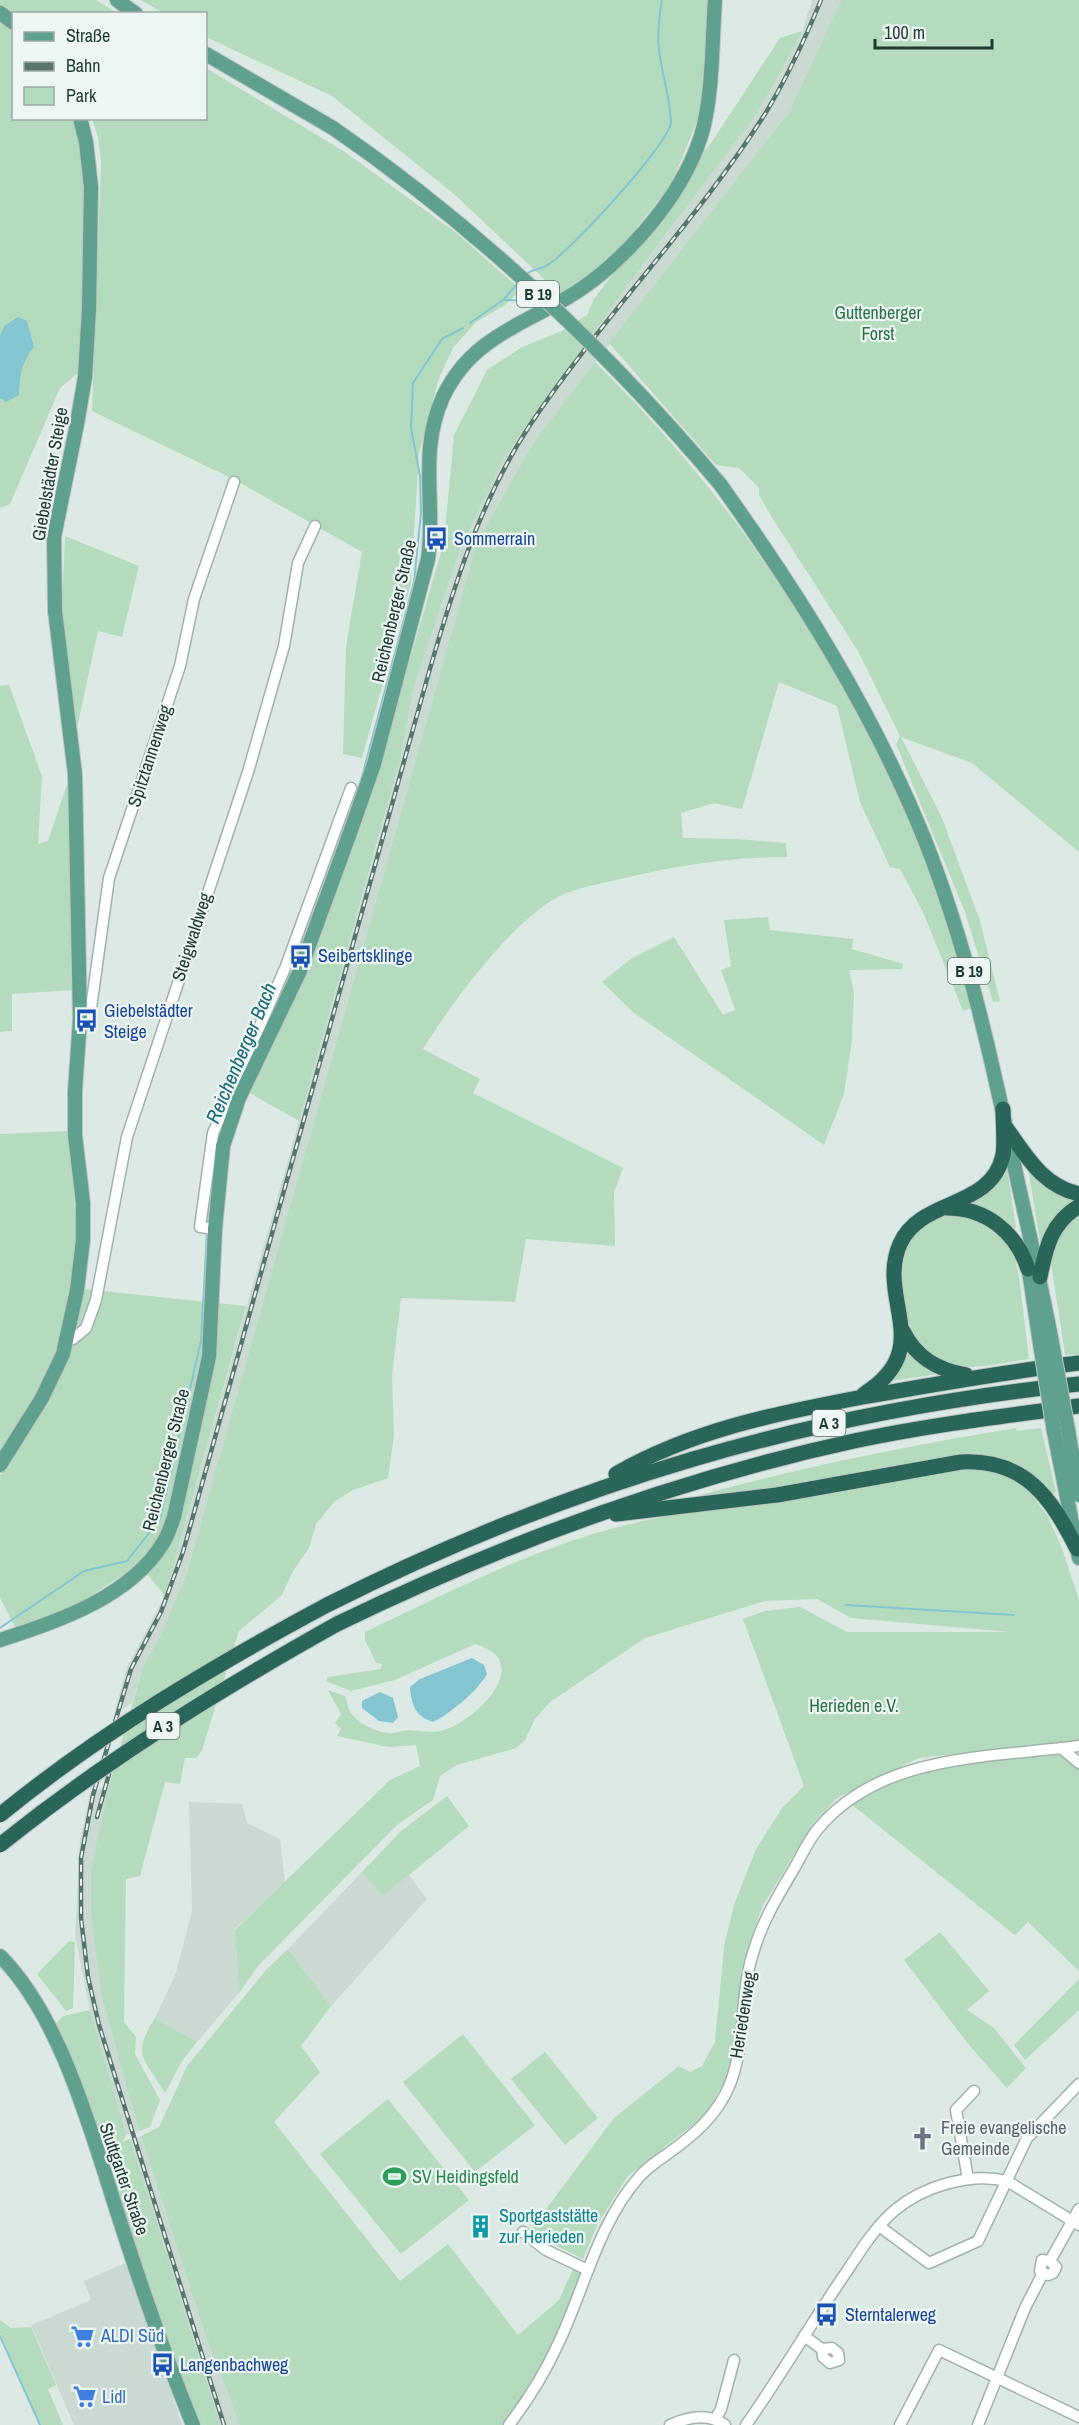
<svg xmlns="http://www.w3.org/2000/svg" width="1079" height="2425" viewBox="0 0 1079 2425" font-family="'Archivo Narrow',sans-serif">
<rect width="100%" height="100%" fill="#dde9e4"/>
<g fill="#cbd9d3">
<polygon points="812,0 841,0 789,112 533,443 477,542 187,1572 161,1634 143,1667 132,1703 114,1714 127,1667 165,1596 378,841 400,760 414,687 460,550 504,458 641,267 752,121 781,72 802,31"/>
<polygon points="110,1782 91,1867 102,1998 139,2131 126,2135 96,2040 75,1936 80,1841 90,1795"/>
<polygon points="189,1802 242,1804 247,1823 280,1839 285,1883 235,1929 239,1993 197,2042 155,2018 176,1973 192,1911"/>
<polygon points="362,1872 383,1895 409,1875 427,1899 331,2006 288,1949"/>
<polygon points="141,2136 205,2334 240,2425 220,2425 192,2343 130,2139"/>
<polygon points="128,2262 182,2425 74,2425 31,2325 91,2300 84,2281"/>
</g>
<g fill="#b5dbbf">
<polygon points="0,0 96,0 117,13 13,15 0,6"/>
<polygon points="141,0 710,0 699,116 672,183 607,265 556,298 543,278 454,194 332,96 206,37 206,14 163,13"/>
<polygon points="841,0 1079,0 1079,852 972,763 901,737 942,818 980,921 1000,1001 993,1002 965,912 896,744 900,736 858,651 773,519 759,495 759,488 739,468 716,465 609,343 789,112"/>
<path d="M 0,20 L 13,31 L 14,118 L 75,119 C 95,196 82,293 78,373 L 60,388 L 10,504 L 0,508 Z"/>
<polygon points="802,31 781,72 752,121 641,267 504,458 460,550 414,687 400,760 299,1121 248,1092 381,759 444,542 454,435 487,370 522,347 562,331 587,315 594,299 713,140 780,38"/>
<polygon points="206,68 345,152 455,232 521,290 505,305 476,322 453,348 439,378 419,453 411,583 362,758 343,754 346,646 362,552 235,480 92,411 101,162 98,137 92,119 206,118"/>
<path d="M 595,362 C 705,470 794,592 865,729 C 882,764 901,799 916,836 C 938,892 954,951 972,1008 L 963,1011 L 923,912 L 900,869 L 890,867 L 860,802 L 837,706 L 779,682 L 742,809 L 714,803 L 681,813 L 683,838 L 738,839 L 786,843 L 787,857 C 728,857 673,866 616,880 C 595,885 569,889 551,901 C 504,931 452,1003 423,1049 L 480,1079 L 473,1093 L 623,1168 L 614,1192 L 615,1246 L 526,1239 L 515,1302 L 401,1298 L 392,1376 L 394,1435 L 388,1478 L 353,1490 L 334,1502 L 316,1524 L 309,1548 L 293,1571 L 282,1595 L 239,1631 L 202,1750 L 196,1758 L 185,1758 L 180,1784 L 165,1782 L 140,1876 L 126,1879 L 124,2022 L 136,2037 L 135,2054 L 160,2100 L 150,2127 L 139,2131 L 102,1998 L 91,1916 L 91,1867 L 110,1782 L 143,1667 L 161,1634 L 187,1572 L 477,542 L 533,443 Z"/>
<polygon points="65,536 139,566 122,637 98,631 77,728 62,610"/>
<polygon points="9,685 42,776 38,844 48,841 70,776 75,990 12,994 12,1031 0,1032 0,686"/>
<polygon points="768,917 770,930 853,939 852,949 903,964 902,969 849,970 854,992 852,1040 844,1094 824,1145 634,1013 602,982 632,958 674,937 723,1015 735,1010 721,970 731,966 724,920"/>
<polygon points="69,1131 77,1240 59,1351 38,1395 0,1456 0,1134"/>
<polygon points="1028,1168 1079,1198 1041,1242 1040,1241"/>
<polygon points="1007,1170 1016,1227 1013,1230 970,1206 970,1201"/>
<polygon points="1079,1213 1079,1354 1065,1355 1050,1256 1063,1224"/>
<path d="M 945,1215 L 982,1219 L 1012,1248 L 1019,1276 L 1029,1359 C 1009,1362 966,1372 947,1364 C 940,1361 929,1356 924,1350 C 912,1337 908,1321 905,1304 C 899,1267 902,1228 945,1215 Z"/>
<polygon points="83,1289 246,1306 165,1596 139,1564 72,1608 17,1631 0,1598 0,1475 9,1465 63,1368"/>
<polygon points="906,1349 938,1374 891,1381"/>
<path d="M 1016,1428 L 1017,1431 L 1041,1428 L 1056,1492 L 1051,1493 C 1024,1464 1001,1454 960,1454 L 776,1488 L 680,1501 C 791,1469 902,1447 1016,1428 Z"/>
<path d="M 984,1469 L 1011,1477 L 1030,1493 L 1047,1515 L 1062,1548 L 1079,1600 L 1079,1740 L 919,1758 L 837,1798 L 814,1823 L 763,1905 L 747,1950 L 737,2038 L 725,2081 L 704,2116 L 628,2176 L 598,2223 L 583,2259 L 529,2232 L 614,2118 L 679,2066 L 690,2072 L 702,2066 L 715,2042 L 724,1946 L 734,1905 L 756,1849 L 782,1808 L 804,1786 L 743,1619 L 765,1611 L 800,1607 L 847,1632 L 1010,1632 L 851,1618 L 817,1599 L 765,1601 L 645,1638 L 550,1702 L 535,1719 L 525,1740 L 516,1748 L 457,1765 L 440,1776 L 433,1800 L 397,1825 L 259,1965 L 239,1993 L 235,1930 L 390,1780 L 420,1766 L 416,1745 L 388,1747 L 337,1736 L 341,1729 L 335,1723 L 341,1714 L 328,1690 L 345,1696 C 347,1701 347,1705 349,1709 C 354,1722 374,1731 387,1733 C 395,1734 402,1730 410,1730 C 423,1731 435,1734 447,1729 C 479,1717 535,1661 475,1644 L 395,1680 L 351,1691 L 326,1681 L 328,1677 L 381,1669 L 382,1664 L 376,1663 L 365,1640 L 365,1632 C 450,1592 537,1546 630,1524 C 685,1510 744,1508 800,1498 C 861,1486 923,1469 984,1469 Z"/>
<polygon points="1056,1752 1079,1769 1079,1971 1028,1922 1015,1935 851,1804 890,1781 919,1771"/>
<polygon points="447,1796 469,1826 383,1896 362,1872 401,1831"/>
<polygon points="940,1932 989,1991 967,2010 994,2028 1026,2068 1007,2088 969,2045 904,1960"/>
<polygon points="69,1941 75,1942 73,2008 66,2011 37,1974"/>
<polygon points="288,1949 331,2006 301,2046 320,2072 274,2122 400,2281 448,2244 518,2335 559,2300 573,2269 584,2272 556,2341 504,2425 240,2425 205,2334 141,2136 159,2127 187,2066 267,1969"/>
<polygon points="1079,1979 1079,2010 1025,2060 1014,2045"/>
<polygon points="90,2010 126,2135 122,2142 130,2139 220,2425 198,2425 54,2026 63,2016"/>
<path d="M 155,2018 L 197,2042 L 182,2061 L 165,2093 C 144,2058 131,2056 155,2018 Z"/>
<polygon points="463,2034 535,2125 475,2172 403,2082"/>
<polygon points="545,2052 598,2118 565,2145 511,2079"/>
<polygon points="388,2099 469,2200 401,2254 320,2154"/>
<polygon points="0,2320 11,2328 31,2327 56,2385 48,2389 63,2425 40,2425 0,2333"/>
</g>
<g fill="#83c5d0">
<path d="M 18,317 L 27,321 L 34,347 C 21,363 20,375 19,395 L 6,402 L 0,398 L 0,336 L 4,326 Z"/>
<path d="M 472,1658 L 484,1665 L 487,1674 C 479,1689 450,1714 433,1722 C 416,1717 411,1705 410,1687 L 420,1679 Z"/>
<polygon points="380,1692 393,1698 398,1717 393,1723 379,1721 362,1708 362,1701"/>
</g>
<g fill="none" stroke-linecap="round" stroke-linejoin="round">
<g stroke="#83c5d0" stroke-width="2">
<path d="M 525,275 C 531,269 539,270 546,266 C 566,256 671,142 671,122 C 670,98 662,74 659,50 C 657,33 659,17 662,0"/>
<polyline points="505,300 538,301"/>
<polyline points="470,323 503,300 519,282"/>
<polyline points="360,784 414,582 421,513 420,476 411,428 413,383 442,339 463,328"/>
<polyline points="276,1006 316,908"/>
<polyline points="208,1224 214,1161"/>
<polyline points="846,1605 1014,1615"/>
<polyline points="0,1628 84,1571 127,1561 160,1519 201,1341 207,1232"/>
<polyline points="0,2336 40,2425"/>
</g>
<defs>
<g id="minor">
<polyline points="82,1027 91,1008 109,878 180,666 194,599 234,482"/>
<polyline points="215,1229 200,1227 213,1133 286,966 351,788"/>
<polyline points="68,1336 73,1339 86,1328 96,1300 127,1137 248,772 284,646 298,563 315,526"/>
<polyline points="1061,1748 1079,1763"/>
<polyline points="968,2179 956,2110 974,2091"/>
<polyline points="879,2226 929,2263 978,2241 1027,2138 1079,2084"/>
<polyline points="523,2232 546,2250 588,2270"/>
<polyline points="1050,2261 1042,2260 1040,2271 1048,2275 1053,2273 1056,2267 1050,2261 1079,2209"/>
<polyline points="804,2336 822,2349 823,2357 830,2363 839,2360 838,2353 832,2348 822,2349"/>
<polyline points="716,2418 721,2409 734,2360"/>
<path d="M 509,2425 C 528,2400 546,2371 559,2342 C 585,2287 598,2223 640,2176 C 647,2168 657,2161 666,2155 C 694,2135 717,2116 730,2084 C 747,2041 739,1993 754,1950 C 763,1920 779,1894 795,1867 C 802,1855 808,1841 817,1830 C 880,1753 990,1758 1079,1746"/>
<path d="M 670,2425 C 688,2417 709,2413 725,2425"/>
<path d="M 746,2425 C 781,2375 812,2322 847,2271 C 861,2250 875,2227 895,2210 C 924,2186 971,2172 1007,2181 L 1079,2225"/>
<polyline points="900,2425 939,2350 1079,2417"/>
<polyline points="978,2425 1025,2308 1043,2273"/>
</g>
<g id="major">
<polyline points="117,0 136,14"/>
<polyline points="0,13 14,23"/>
<polyline points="206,54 333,128"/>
<path d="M 720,484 C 800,596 872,710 924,838 C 967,946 991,1056 1015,1169 C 1028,1229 1042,1288 1053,1348"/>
<polyline points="1027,1258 1041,1350"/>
<polyline points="1068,1430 1079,1495"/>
<polyline points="1054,1432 1079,1558"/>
<polyline points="0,1465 42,1398 63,1354 77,1290 83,1240 83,1203 75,1135 75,1091 80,1019 75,774 55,611 54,537 77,424 85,377 89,309 91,187 86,142 80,118"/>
<path d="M 0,1640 C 57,1622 130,1597 163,1543 C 168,1535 171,1526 174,1517 L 209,1357 L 215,1229 L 223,1146 L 239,1098 L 299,973 L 351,830 L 374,764 L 428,559 C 436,503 418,452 443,397 C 468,344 512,328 560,302 C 618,270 681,200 701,136 C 713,98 712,40 715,0"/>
<path d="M 0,1956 C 63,2019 93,2139 121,2224 C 143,2292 166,2359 193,2425"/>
</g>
<g id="highway">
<path d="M 1007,1129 C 1027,1157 1043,1186 1079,1194"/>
<path d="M 947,1208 C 986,1208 1016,1232 1028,1269"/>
<path d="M 1040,1277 C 1046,1247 1051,1223 1079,1206"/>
<path d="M 903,1331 C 916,1358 938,1370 966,1375"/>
<path d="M 864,1394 C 937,1348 876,1299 900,1244 C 921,1197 991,1210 1003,1155 C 1005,1141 1003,1124 1003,1109"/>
<path d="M 616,1474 C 692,1430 778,1413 863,1397 C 935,1384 1006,1372 1079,1363"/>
<path d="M 616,1514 L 777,1495 L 961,1462 C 1025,1459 1051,1497 1077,1549"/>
<path d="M 327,1605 C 569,1483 809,1412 1079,1384"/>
<path d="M 337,1624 C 502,1544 675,1480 854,1441 C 929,1425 1004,1416 1079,1406"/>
</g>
</defs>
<use href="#minor" stroke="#a0b1ab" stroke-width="13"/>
<use href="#major" stroke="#bcc4c1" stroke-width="16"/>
<use href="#highway" stroke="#bcc4c1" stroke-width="17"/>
<use href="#minor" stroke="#fff" stroke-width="10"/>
<use href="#major" stroke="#60a08f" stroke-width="14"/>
<use href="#highway" stroke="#2a6559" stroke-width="15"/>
<defs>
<g id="rail">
<polyline points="97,1817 109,1774"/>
<path d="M 224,2425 L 99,2025 L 88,1977 L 81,1918 L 81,1858 L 93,1795 L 131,1669 L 161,1612 L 183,1552 L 429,672 C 454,586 480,501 530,425 C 602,317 695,224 765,114 C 787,78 805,39 821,0"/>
</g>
</defs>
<use href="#rail" stroke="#58756d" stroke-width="4.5"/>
<use href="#rail" stroke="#edf6f2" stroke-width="2" stroke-dasharray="7" stroke-linecap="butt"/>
<defs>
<g id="major-bridge">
<path d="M 333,128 C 478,228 607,350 720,484"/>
<polyline points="1053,1348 1068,1430"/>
<polyline points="1041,1350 1054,1432"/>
</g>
<g id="highway-bridge">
<path d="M 0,1815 C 100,1733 213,1666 327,1605"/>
<path d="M 0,1845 C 106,1760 219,1690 337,1624"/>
</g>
</defs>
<use href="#major-bridge" stroke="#bcc4c1" stroke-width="16" stroke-linecap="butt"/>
<use href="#highway-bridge" stroke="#bcc4c1" stroke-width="17" stroke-linecap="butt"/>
<use href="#major-bridge" stroke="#60a08f" stroke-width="14"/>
<use href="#highway-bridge" stroke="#2a6559" stroke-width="15"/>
</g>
<defs>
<symbol id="bus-bare" viewBox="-9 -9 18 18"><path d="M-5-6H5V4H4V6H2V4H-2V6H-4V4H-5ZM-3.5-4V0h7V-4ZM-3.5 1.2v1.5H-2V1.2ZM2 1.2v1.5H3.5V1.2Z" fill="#1a4fb4" stroke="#edf6f2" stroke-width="2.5" paint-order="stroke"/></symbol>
<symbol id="church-bare" viewBox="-9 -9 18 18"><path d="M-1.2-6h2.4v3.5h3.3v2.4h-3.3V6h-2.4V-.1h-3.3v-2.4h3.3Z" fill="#6b7280" stroke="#edf6f2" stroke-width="2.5" paint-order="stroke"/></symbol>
<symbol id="stadium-bare" viewBox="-9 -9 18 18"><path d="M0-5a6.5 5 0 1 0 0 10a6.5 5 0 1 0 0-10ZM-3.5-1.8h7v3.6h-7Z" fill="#2e9e5b" stroke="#edf6f2" stroke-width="2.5" paint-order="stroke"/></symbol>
<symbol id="building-bare" viewBox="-9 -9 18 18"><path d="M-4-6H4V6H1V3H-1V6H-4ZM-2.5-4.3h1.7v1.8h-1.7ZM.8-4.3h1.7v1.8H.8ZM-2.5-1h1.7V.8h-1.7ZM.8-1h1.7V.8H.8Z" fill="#0f9aa8" stroke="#edf6f2" stroke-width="2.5" paint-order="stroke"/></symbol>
<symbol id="supermarket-bare" viewBox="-9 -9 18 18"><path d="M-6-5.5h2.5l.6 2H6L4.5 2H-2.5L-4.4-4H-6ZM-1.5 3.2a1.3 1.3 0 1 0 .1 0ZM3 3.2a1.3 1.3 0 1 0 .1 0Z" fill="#3f7fe0" stroke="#edf6f2" stroke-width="2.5" paint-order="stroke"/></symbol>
</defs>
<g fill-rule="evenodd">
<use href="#bus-bare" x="420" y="522" width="33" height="33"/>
<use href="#bus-bare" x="284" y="940" width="33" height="33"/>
<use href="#bus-bare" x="70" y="1004" width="33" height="33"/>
<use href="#church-bare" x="906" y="2122" width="33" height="33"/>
<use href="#stadium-bare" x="378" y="2160" width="33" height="33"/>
<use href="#building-bare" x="464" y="2210" width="33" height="33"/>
<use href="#bus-bare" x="810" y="2298" width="33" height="33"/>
<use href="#supermarket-bare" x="66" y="2320" width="33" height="33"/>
<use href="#bus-bare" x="146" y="2348" width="33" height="33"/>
<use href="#supermarket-bare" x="68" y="2380" width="33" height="33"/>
</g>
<g text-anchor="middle" stroke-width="4.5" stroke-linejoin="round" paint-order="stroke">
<g fill="#edf6f2" stroke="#5d726b" stroke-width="1.5">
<rect x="517" y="281" width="42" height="26" rx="4.5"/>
<rect x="948" y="958" width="42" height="26" rx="4.5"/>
<rect x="812.5" y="1410" width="33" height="26" rx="4.5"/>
<rect x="146.5" y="1713" width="33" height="26" rx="4.5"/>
</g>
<g font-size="16" font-weight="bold" fill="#1f3931">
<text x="538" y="300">B 19</text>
<text x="969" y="977">B 19</text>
<text x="829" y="1429">A 3</text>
<text x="163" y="1732">A 3</text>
</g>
<g font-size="18" fill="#297044" stroke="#edf6f2">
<text x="878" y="319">Guttenberger<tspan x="878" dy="21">Forst</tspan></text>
<text x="854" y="1712">Herieden e.V.</text>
</g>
<g font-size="18" fill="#1f3931" stroke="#edf6f2">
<text transform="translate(50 474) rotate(-80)" y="6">Giebelstädter Steige</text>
<text transform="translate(394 611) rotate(-77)" y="6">Reichenberger Straße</text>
<text transform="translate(150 756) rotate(-72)" y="6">Spitztannenweg</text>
<text transform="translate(192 937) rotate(-72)" y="6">Steigwaldweg</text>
<text transform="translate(166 1460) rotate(-76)" y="6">Reichenberger Straße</text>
<text transform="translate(743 2015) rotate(-81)" y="6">Heriedenweg</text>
<text transform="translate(124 2179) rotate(71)" y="6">Stuttgarter Straße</text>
</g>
<g font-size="18" fill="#164399" stroke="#edf6f2" text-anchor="start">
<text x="454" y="545">Sommerrain</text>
<text x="318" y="962">Seibertsklinge</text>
<text x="104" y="1017">Giebelstädter<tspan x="104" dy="21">Steige</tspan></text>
<text x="845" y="2321">Sterntalerweg</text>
<text x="180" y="2371">Langenbachweg</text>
</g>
<g font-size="18" fill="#5b616d" stroke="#edf6f2" text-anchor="start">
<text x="941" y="2134">Freie evangelische<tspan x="941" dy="21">Gemeinde</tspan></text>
</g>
<g font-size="18" fill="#27864d" stroke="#edf6f2" text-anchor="start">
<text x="412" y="2183">SV Heidingsfeld</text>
</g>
<g font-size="18" fill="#0d838f" stroke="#edf6f2" text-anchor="start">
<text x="499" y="2222">Sportgaststätte<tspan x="499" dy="21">zur Herieden</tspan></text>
</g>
<g font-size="18" fill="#366cbe" stroke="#edf6f2" text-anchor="start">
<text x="101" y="2342">ALDI Süd</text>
<text x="102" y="2403">Lidl</text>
</g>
<g font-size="20" font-style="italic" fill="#196674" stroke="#edf6f2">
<text transform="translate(241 1053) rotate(-67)" y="7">Reichenberger Bach</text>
</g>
</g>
<rect x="12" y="12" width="195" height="108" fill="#edf6f2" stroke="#9baaa5" stroke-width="1.5"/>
<rect x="24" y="32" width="30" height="9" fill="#60a08f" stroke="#9baaa5" stroke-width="1.5"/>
<text x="66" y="42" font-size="18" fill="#1f3931">Straße</text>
<rect x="24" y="62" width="30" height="9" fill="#58756d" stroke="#9baaa5" stroke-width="1.5"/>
<text x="66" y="72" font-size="18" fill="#1f3931">Bahn</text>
<rect x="24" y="87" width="30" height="18" fill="#b5dbbf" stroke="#9baaa5" stroke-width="1.5"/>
<text x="66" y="102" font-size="18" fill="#1f3931">Park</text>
<path d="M875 39v9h117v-9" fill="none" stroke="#1f3931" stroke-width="3"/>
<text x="884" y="39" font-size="18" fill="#1f3931" stroke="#edf6f2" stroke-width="4.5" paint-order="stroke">100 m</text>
</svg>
